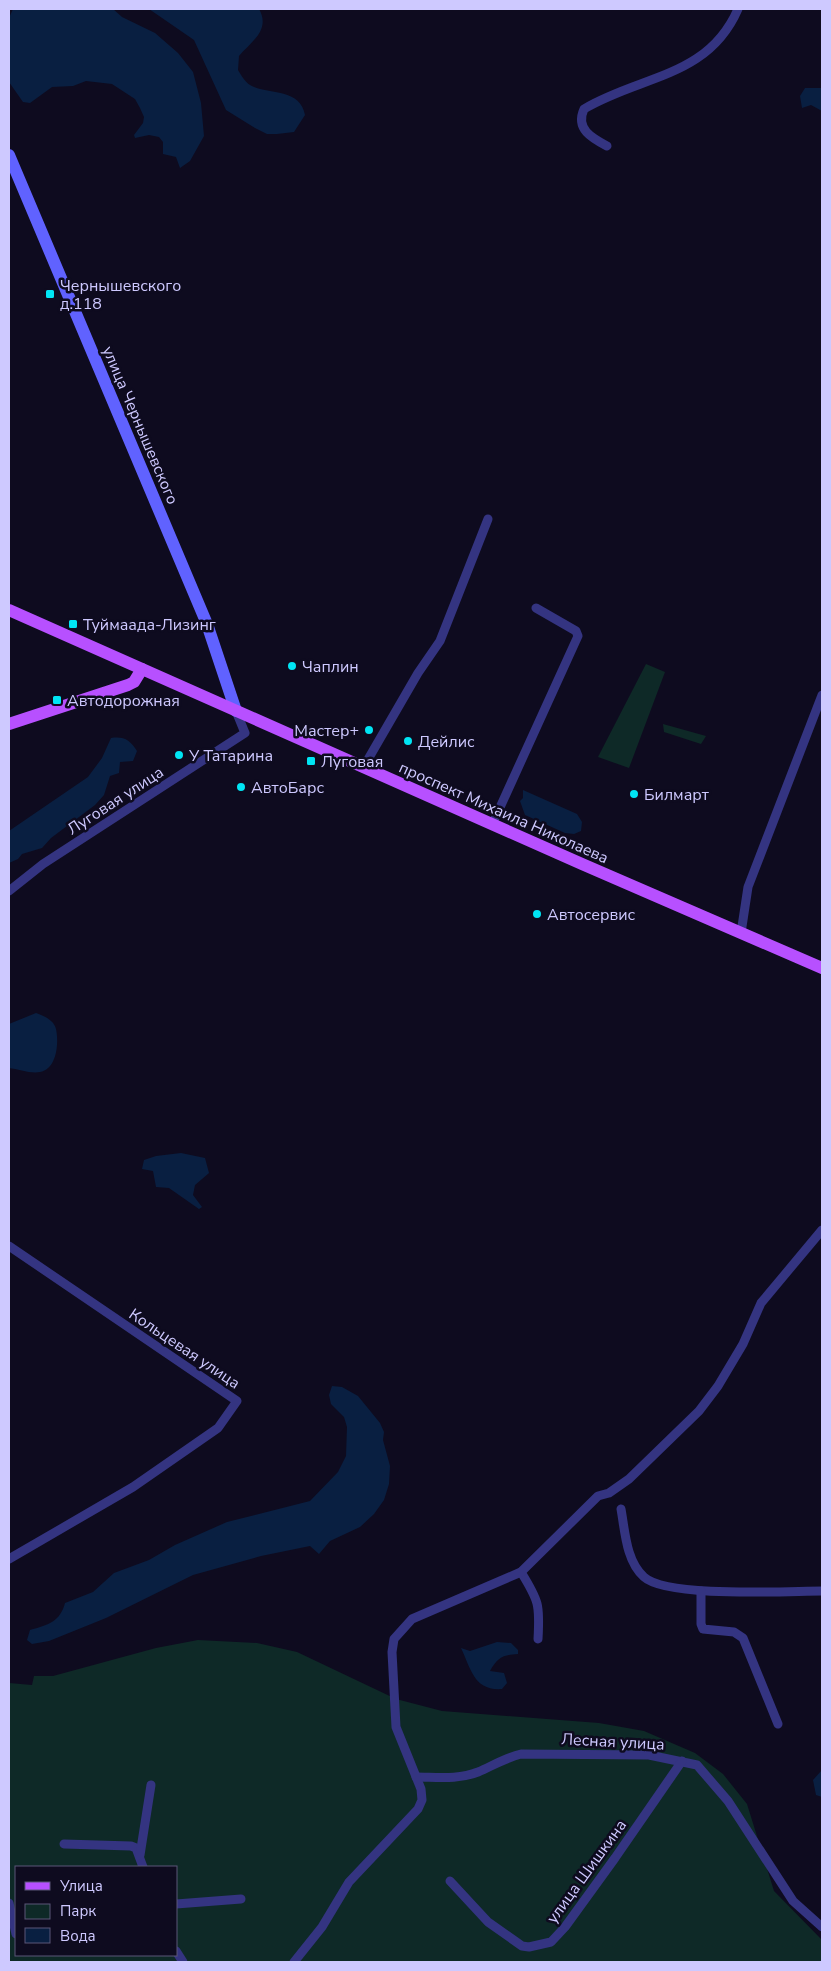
<svg xmlns="http://www.w3.org/2000/svg" width="831" height="1971" viewBox="0 0 831 1971" font-family="'Nunito Sans',sans-serif">
<rect width="100%" height="100%" fill="#0e0b1f"/>
<g fill="#0e2927" fill-rule="evenodd">
<polygon points="646,664 665,672 629,768 598,757"/>
<polygon points="663,724 706,736 701,744 664,732"/>
<path d="M 198,1640 L 257,1643 L 297,1652 L 396,1699 L 442,1711 L 599,1723 L 644,1731 L 695,1753 L 723,1774 L 747,1804 L 774,1891 L 822,1940 L 822,1962 L 9,1962 L 9,1683 L 32,1685 L 34,1676 L 53,1676 L 156,1648 ZM 16,1867 L 176,1867 L 176,1955 L 16,1955 Z"/>
</g>
<g fill="#091f41">
<polygon points="13,9 113,9 122,17 155,33 178,53 193,72 201,103 204,136 190,161 180,168 176,157 163,154 163,142 159,137 149,135 135,138 134,135 143,123 144,117 140,108 135,99 112,84 86,81 73,86 52,87 30,103 23,102 9,82 9,18"/>
<path d="M 149,9 L 259,9 C 271,30 251,42 239,56 L 238,70 C 241,75 245,82 250,85 C 267,95 300,87 305,115 L 294,132 L 277,134 L 267,134 L 255,128 L 226,110 L 194,40 Z"/>
<polygon points="805,88 822,88 822,111 811,105 802,108 800,96"/>
<path d="M 111,738 C 124,736 130,740 137,751 L 133,761 L 120,762 L 119,773 L 110,776 L 104,795 L 95,805 L 51,838 L 42,848 L 22,854 L 18,859 L 9,863 L 9,831 L 88,777 L 102,758 Z"/>
<polygon points="523,790 577,814 582,822 581,831 574,834 565,833 525,815 520,801 523,798"/>
<path d="M 36,1013 C 44,1016 54,1020 56,1029 C 59,1043 57,1069 40,1072 C 31,1074 18,1069 9,1068 L 9,1024 Z"/>
<polygon points="181,1153 205,1158 209,1173 195,1185 193,1195 202,1207 199,1209 169,1188 156,1187 153,1171 142,1169 144,1160 156,1156"/>
<path d="M 332,1386 L 342,1387 L 358,1396 L 380,1423 L 384,1432 L 383,1440 L 390,1466 L 389,1484 L 384,1500 L 374,1514 L 360,1527 L 330,1541 L 319,1554 L 310,1546 L 261,1556 L 193,1575 L 106,1618 L 49,1641 L 32,1644 L 27,1640 L 30,1630 C 48,1625 60,1622 65,1603 L 93,1592 L 114,1573 L 149,1560 L 175,1545 L 227,1522 L 310,1501 L 338,1472 L 346,1456 L 347,1427 L 344,1417 L 331,1404 L 329,1395 Z"/>
<path d="M 497,1642 L 511,1643 L 518,1650 L 518,1654 C 503,1655 498,1657 490,1671 L 504,1673 L 507,1683 L 502,1689 C 474,1691 471,1669 461,1648 L 470,1651 Z"/>
<polygon points="822,1770 822,1797 816,1795 813,1780"/>
</g>
<g fill="none" stroke-linecap="round" stroke-linejoin="round">
<g stroke="#343481" stroke-width="9">
<path d="M 607,146 C 592,138 575,129 584,109 C 641,75 708,78 738,9"/>
<polyline points="363,768 418,673 440,641 488,519"/>
<polyline points="492,825 578,636 576,631 536,608"/>
<polyline points="9,891 43,864 245,733 236,711"/>
<polyline points="741,933 748,887 822,695"/>
<polyline points="9,1246 237,1401 218,1428 133,1487 9,1559"/>
<path d="M 621,1509 C 625,1531 626,1561 644,1577 C 667,1598 787,1591 822,1591"/>
<path d="M 521,1572 C 539,1601 540,1605 538,1639"/>
<polyline points="701,1591 701,1624 703,1629 734,1632 743,1638 778,1724"/>
<path d="M 416,1777 C 436,1777 458,1780 478,1772 C 492,1766 505,1758 521,1754 L 649,1755 L 697,1765 L 728,1801 L 793,1901 L 822,1927"/>
<polyline points="64,1844 131,1846 136,1848 143,1867"/>
<polyline points="140,1855 151,1785"/>
<polyline points="450,1881 488,1922 522,1946 529,1947 551,1942 565,1927 615,1858 682,1761"/>
<polyline points="9,1903 16,1934"/>
<polyline points="176,1904 241,1899"/>
<polyline points="176,1951 183,1962"/>
<polyline points="294,1962 322,1927 349,1882 418,1809 422,1800 421,1789 396,1727 392,1652 394,1639 412,1619 521,1572 598,1496 609,1493 629,1479 699,1411 718,1386 743,1344 761,1303 822,1230"/>
</g>
<polyline stroke="#6062ff" stroke-width="12" points="9,155 207,624 236,711"/>
<g stroke="#b750ff" stroke-width="12">
<polyline points="9,610 582,864 822,968"/>
<polyline points="9,724 128,685 134,682 142,669"/>
</g>
</g>
<g fill="#00e5f4" stroke="#0e0b1f" stroke-width="2">
<rect x="45" y="289" width="10" height="10" rx="2.5"/>
<rect x="68" y="619" width="10" height="10" rx="2.5"/>
<circle cx="292" cy="666" r="5"/>
<rect x="52" y="695" width="10" height="10" rx="2.5"/>
<circle cx="369" cy="730" r="5"/>
<circle cx="408" cy="741" r="5"/>
<circle cx="179" cy="755" r="5"/>
<rect x="306" y="756" width="10" height="10" rx="2.5"/>
<circle cx="241" cy="787" r="5"/>
<circle cx="634" cy="794" r="5"/>
<circle cx="537" cy="914" r="5"/>
</g>
<g text-anchor="middle" stroke-width="5" stroke-linejoin="round" paint-order="stroke">
<g font-size="16" fill="#cec9ff" stroke="#0e0b1f" text-anchor="start">
<text x="60" y="291">Чернышевского<tspan x="60" dy="18">д.118</tspan></text>
<text x="83" y="630">Туймаада-Лизинг</text>
<text x="302" y="672">Чаплин</text>
<text x="67" y="706">Автодорожная</text>
<text x="359" y="736" text-anchor="end">Мастер+</text>
<text x="418" y="747">Дейлис</text>
<text x="189" y="761">У Татарина</text>
<text x="321" y="767">Луговая</text>
<text x="251" y="793">АвтоБарс</text>
<text x="644" y="800">Билмарт</text>
<text x="547" y="920">Автосервис</text>
</g>
<g font-size="16" fill="#cec9ff" stroke="#0e0b1f">
<text transform="translate(141 425) rotate(67)" y="6">улица Чернышевского</text>
<text transform="translate(115 800) rotate(-33)" y="6">Луговая улица</text>
<text transform="translate(504 812) rotate(24)" y="6">проспект Михаила Николаева</text>
<text transform="translate(185 1348) rotate(34)" y="6">Кольцевая улица</text>
<text transform="translate(613 1741) rotate(3)" y="6">Лесная улица</text>
<text transform="translate(586 1871) rotate(-54)" y="6">улица Шишкина</text>
</g>
</g>
<rect width="831" height="1971" fill="none" stroke="#cec9ff" stroke-width="20"/>
<rect x="15" y="1866" width="162" height="90" fill="#0e0b1f" stroke="#5b5779"/>
<rect x="25" y="1882" width="25" height="8" fill="#b750ff" stroke="#5b5779"/>
<text x="60" y="1891" font-size="15" fill="#cec9ff">Улица</text>
<rect x="25" y="1904" width="25" height="15" fill="#0e2927" stroke="#5b5779"/>
<text x="60" y="1916" font-size="15" fill="#cec9ff">Парк</text>
<rect x="25" y="1928" width="25" height="15" fill="#091f41" stroke="#5b5779"/>
<text x="60" y="1941" font-size="15" fill="#cec9ff">Вода</text>
</svg>
